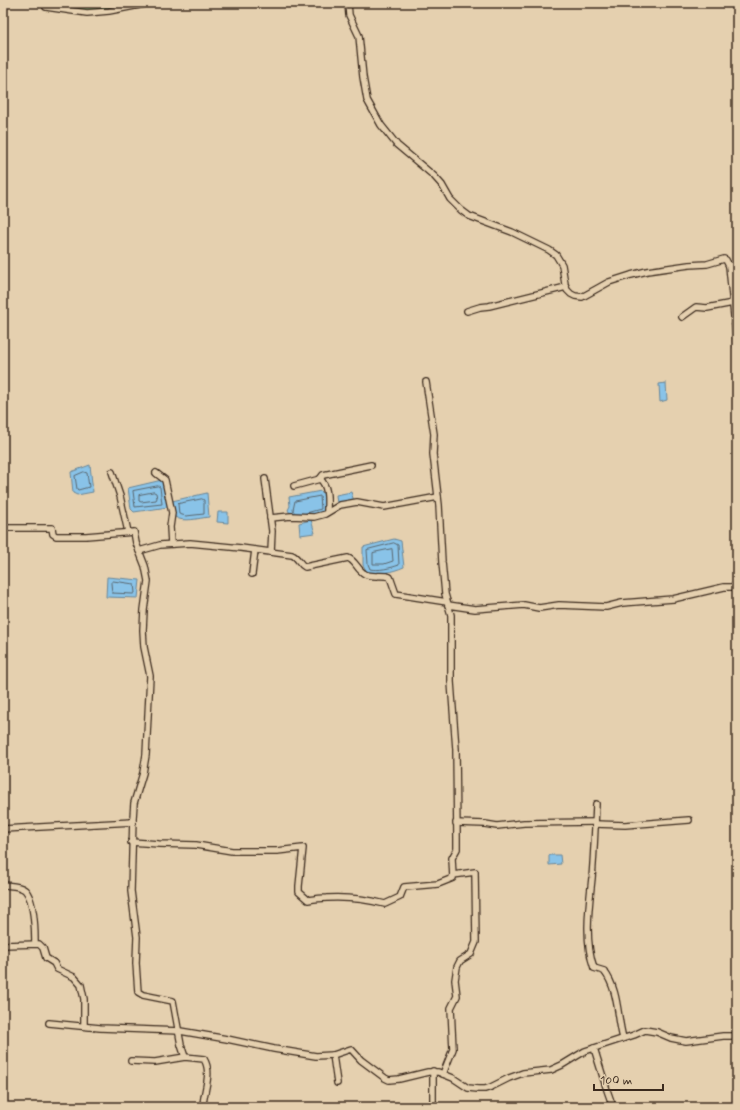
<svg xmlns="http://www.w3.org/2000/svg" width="740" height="1110" viewBox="0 0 740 1110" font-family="Mynerve,sans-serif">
<rect width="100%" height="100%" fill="#e5d0af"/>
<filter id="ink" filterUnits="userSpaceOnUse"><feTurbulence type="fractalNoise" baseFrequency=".025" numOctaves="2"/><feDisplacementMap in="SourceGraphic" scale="8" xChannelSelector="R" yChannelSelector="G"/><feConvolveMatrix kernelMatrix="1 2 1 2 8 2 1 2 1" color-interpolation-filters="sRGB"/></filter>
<g filter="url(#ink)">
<polygon fill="#aee2a4" stroke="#748661" points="41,3 144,3 91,13 72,11"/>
<g fill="#89c3e8" stroke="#6a8697">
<polygon points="666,383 667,400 660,402 659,384"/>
<polygon points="90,465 93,492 77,495 73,493 71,472"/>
<polygon points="162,480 168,507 134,512 131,509 128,488"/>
<polygon points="321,491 325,496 325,512 310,517 291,515 288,510 290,506 289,497"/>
<polygon points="351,492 354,501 337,504 336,495"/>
<path d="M 207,493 L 209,517 C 199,518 183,523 175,517 L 172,501 Z"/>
<polygon points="218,512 228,512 228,523 217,522"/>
<polygon points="311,520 315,533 300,535 299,523"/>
<path d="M 394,539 L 401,541 L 404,567 C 392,572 379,575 367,572 L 363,565 L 363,547 Z"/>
<polygon points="107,577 140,580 138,598 106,597"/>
<polygon points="549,855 560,855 561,864 549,865"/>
</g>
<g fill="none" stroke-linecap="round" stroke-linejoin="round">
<g stroke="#5a676f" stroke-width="1">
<polygon points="84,472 87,473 89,487 78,490 77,489 75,476"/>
<polygon points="158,486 160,487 162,504 135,507 133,491"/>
<polygon points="154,492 156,493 157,498 156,500 141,502 139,501 139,495"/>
<polygon points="202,499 204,500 204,514 186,516 179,514 178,504"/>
<polyline points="294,512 293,510 295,501 320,496 321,509 306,513"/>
<path d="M 394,543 L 398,545 L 399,565 C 391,568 378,571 370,569 L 368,564 L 367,550 Z"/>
<polygon points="392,549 393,561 384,564 373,564 373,553"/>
<polygon points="113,581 134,584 135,593 133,594 112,593 111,583"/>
</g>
<defs>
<g id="minor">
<polyline points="348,3 349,15 359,36 363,77 367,100 381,125 397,145 434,176 442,185 450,199 461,210 469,216 512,232 549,250 556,255 562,265 565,284 567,290 571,294 575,296 582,297 609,282 631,275 647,271 689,265 707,264 724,259 726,260 729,266 737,346"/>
<polyline points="46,7 87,13 109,11 150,3"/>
<polyline points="729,266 737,263"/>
<polyline points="467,311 480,307 489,306 566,287"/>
<polyline points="682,317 696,307 707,308 733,303"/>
<polyline points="112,472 120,496 128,532"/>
<polyline points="156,473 165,480 172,513 170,527 171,544"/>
<polyline points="265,479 272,531 271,552"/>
<path d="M 320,479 C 329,487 327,501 327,512"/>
<polyline points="294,486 320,479 323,475 371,465"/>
<polyline points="270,518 291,516 314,517 325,514 340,505 357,502 384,507 438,497"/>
<polyline points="3,528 52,528 53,534 56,536 86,536 134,532 136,543 145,566 148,581 144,610 143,630 144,647 150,676 146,755 143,773 134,803 133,818 131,891 137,937 136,963 138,992 143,995 173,1001 181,1045 185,1057"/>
<path d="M 139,551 L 160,545 L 190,543 L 241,548 L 292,555 C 298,557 299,564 305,567 L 348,558 C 356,561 357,570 365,574 C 373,578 382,574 390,577 L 396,594 L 447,602"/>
<polyline points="252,574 255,550"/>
<polyline points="448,605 475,609 524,605 539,608 559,605 606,607 622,603 673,599 724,587 737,587"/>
<path d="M 596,804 C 595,829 594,854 592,878 C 589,906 584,941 594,968 L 604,971 C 619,990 617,1017 623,1038"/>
<polyline points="456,823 485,824 497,826 524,823 595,822"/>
<polyline points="595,824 625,825 689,820"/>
<polyline points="3,829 133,822"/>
<path d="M 131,842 L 159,844 L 196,845 L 232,851 L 277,851 L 303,848 L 299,886 L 299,892 L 308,900 C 314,899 321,898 327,898 C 346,897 366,899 385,904 L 400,897 L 404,887 L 438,884 L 453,878 L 452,858 L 457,849 L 457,838 L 456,749 L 451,682 L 451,615 L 445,594 L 442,562 L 439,505 L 433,454 L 434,434 L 426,382"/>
<path d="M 3,885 C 10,886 19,885 25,890 C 34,899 35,931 35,943"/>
<polyline points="3,945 39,944 43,948 46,958 54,963 57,969 74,977 81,985 84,999 84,1026"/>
<polyline points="49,1023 100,1028 180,1031 227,1039 274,1049 316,1056 333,1055 351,1049 361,1060 385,1078 389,1080 399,1079 428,1072 438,1072 453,1078 468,1088 478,1089 485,1089 491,1087 509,1078 523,1073 551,1070 562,1065 585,1051 634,1035 645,1030 657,1032 671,1038 686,1041 723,1036 737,1036"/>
<polyline points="594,1048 607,1090 613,1107"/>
<polyline points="333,1055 337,1083"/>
<path d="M 131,1061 L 155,1062 L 185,1057 L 204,1059 C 213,1074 203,1091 203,1107"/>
<polyline points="433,1071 433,1107"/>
<polyline points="443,1074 453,1049 451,1008 457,996 455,980 457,967 460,961 471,954 476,942 475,872 453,875"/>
</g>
</defs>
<use href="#minor" stroke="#3b2a1e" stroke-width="8"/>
<use href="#minor" stroke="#e5d0af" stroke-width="5.5"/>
</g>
</g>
<rect width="740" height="1110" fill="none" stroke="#e5d0af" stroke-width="16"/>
<rect x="8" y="8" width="724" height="1094" fill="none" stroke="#3b2a1e" stroke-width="1.5" filter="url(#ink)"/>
<path d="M594 1084v6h69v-6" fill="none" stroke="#3b2a1e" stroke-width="2"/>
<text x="600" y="1084" font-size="12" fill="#3b2a1e" stroke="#e5d0af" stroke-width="3" paint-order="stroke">100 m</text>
</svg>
